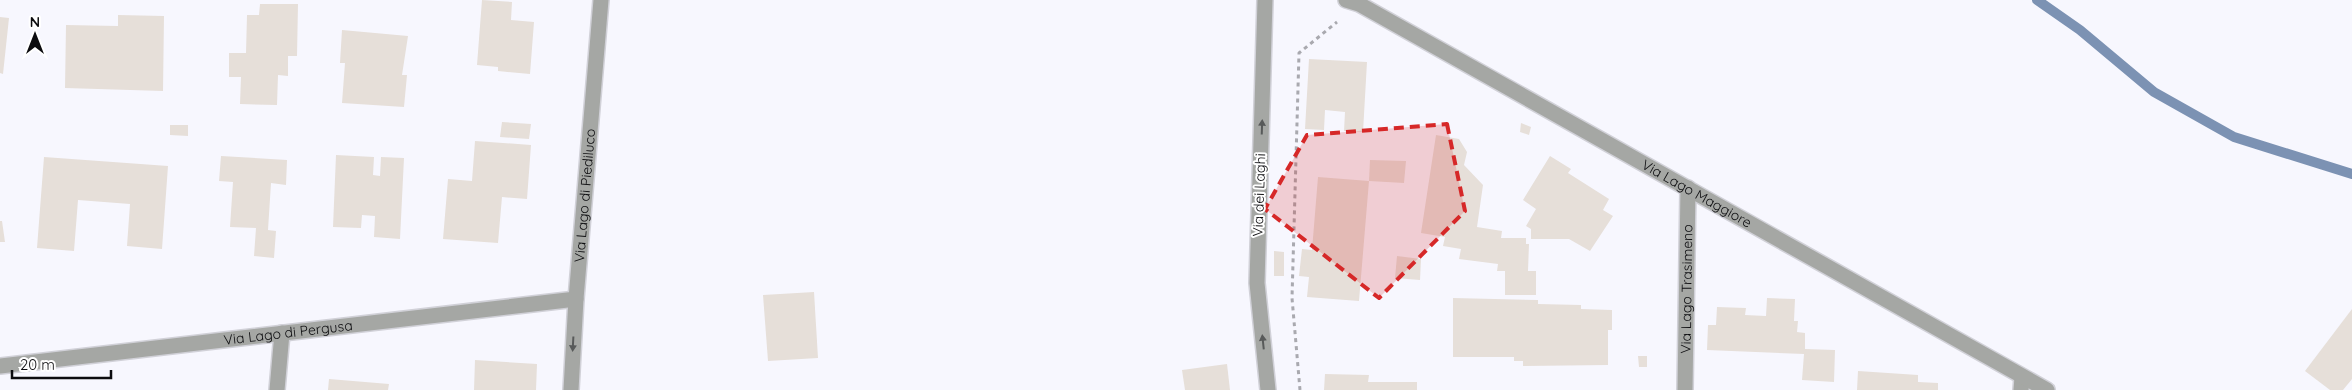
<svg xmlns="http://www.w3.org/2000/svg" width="2352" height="390" viewBox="0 0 2352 390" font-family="Quicksand,sans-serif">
<rect width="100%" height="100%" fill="#f7f7fe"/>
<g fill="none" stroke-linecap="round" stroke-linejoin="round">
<polyline stroke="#7c92b3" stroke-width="10" points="2037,0 2080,30 2154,92 2234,137 2352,174"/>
</g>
<g fill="#e6dfd9">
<polygon points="482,0 512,2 511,20 534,22 530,74 498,71 498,67 477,65"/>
<polygon points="260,4 298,4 297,56 288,56 288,76 278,75 277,105 240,104 241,77 229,77 229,53 246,53 247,15 259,15"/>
<polygon points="118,15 164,16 163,91 65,88 66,25 118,26"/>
<polygon points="0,17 9,18 3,74 0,73"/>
<polygon points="342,30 408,36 402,75 407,75 404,107 342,103 345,63 340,63"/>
<polygon points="1309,59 1367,62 1363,132 1344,131 1345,112 1325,110 1324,130 1305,129"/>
<polygon points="502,122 531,124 529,139 500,137"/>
<polygon points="1521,123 1531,127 1529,135 1520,132"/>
<polygon points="170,125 188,125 188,136 170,135"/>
<polygon points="1436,135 1459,139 1467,152 1464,165 1483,185 1477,227 1502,231 1501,238 1526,238 1526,244 1529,244 1528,271 1536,271 1536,295 1505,295 1505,271 1497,271 1498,264 1459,259 1461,249 1443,246 1445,237 1421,233"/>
<polygon points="475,141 531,145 527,199 502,197 498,243 443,239 448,179 472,181"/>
<polygon points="336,155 374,157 373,175 380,176 381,157 404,158 400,239 374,237 375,216 362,215 361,228 333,227"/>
<polygon points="221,156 287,160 286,185 271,183 268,230 276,231 274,258 254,256 256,228 230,227 233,182 219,181"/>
<polygon points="1550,156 1571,169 1568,173 1609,199 1603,210 1613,216 1590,251 1569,239 1531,239 1531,229 1526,226 1536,209 1523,200"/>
<polygon points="44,157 168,166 162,249 127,246 130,204 78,200 74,251 37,248"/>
<polygon points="1370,160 1406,161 1404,183 1369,181"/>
<polygon points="1318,177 1369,181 1359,301 1307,297 1309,277 1299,276 1302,249 1312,250"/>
<polygon points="0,221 2,221 5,242 0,242"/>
<polygon points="1274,251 1284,252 1284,276 1274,276"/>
<polygon points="1397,256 1421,259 1420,280 1395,278"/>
<polygon points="814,292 818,358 768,361 763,295"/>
<polygon points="1453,298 1538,300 1538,304 1581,305 1581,309 1612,310 1612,330 1608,330 1608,365 1523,366 1523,361 1514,361 1514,357 1453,357"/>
<polygon points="1767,298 1795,299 1794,321 1798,321 1797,332 1805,333 1805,349 1835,350 1834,382 1802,380 1804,354 1707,350 1708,325 1716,325 1717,307 1746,308 1745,315 1766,316"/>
<polygon points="2352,309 2352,379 2343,390 2330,390 2305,371"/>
<polygon points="1638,356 1647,356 1647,367 1639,367"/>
<polygon points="475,360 537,364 536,390 474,390"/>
<polygon points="1227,364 1230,390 1185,390 1182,370"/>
<polygon points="1858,371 1918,375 1918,382 1938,383 1938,390 1857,390"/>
<polygon points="1325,374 1369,375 1368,382 1417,382 1417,390 1324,390"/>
<polygon points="329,379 389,384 388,390 328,390"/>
</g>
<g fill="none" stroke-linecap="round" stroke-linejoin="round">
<defs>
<g id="minor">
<polyline points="1265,0 1257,283 1268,390"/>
<path id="s1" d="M 0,366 L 576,299"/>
<polyline points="277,390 282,333"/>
<path id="s2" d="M 571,390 L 576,299 L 601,0"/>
<path id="s3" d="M 1685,390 L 1688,188"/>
<polyline points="2021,390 2022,377"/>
</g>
<g id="tertiary">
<path id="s4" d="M 1346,0 L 1359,4 L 2047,390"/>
</g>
</defs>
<use href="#minor" stroke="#d1d1d8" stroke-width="18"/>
<use href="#tertiary" stroke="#d1d1d8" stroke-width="18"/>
<polyline stroke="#a9a9af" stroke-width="3" stroke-dasharray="4 4" stroke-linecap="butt" points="1300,390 1292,298 1299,53 1337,22"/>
<use href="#minor" stroke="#a5a7a4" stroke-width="15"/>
<use href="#tertiary" stroke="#a5a7a4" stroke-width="15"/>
</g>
<defs><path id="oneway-solid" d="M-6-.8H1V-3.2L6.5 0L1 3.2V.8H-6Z" transform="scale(1.25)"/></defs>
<g fill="#585a5a">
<use href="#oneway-solid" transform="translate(1262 127) rotate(-88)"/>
<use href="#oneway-solid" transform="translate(1263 342) rotate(-96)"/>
<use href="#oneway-solid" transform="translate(573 344) rotate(93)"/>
</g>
<path fill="#d62828" fill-opacity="0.2" stroke="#d62828" stroke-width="4" stroke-dasharray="10 6" stroke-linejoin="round" d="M 1447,124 L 1465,211 L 1379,298 L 1265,209 L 1307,135 Z"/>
<g text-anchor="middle" stroke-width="4" stroke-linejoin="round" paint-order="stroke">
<g font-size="14" fill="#0c0c0f" stroke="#fff">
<text dy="5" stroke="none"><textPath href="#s4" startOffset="401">Via Lago Maggiore</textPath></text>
<text dy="5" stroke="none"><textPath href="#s2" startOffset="195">Via Lago di Piediluco</textPath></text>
<text transform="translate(1259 195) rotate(-88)" y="5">Via dei Laghi</text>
<text dy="5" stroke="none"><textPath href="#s3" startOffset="101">Via Lago Trasimeno</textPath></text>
<text dy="5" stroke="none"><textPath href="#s1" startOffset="290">Via Lago di Pergusa</textPath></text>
</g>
</g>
<g transform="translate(35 35)" stroke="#ffffff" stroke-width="4" paint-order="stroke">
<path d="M0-4L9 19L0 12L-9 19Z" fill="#0c0c0f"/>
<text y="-8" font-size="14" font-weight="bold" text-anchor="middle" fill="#0c0c0f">N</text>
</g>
<path d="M12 370v8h99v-8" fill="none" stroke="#0c0c0f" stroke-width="2.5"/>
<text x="20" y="370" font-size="15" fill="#0c0c0f" stroke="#ffffff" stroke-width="4" paint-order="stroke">20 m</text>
</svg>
